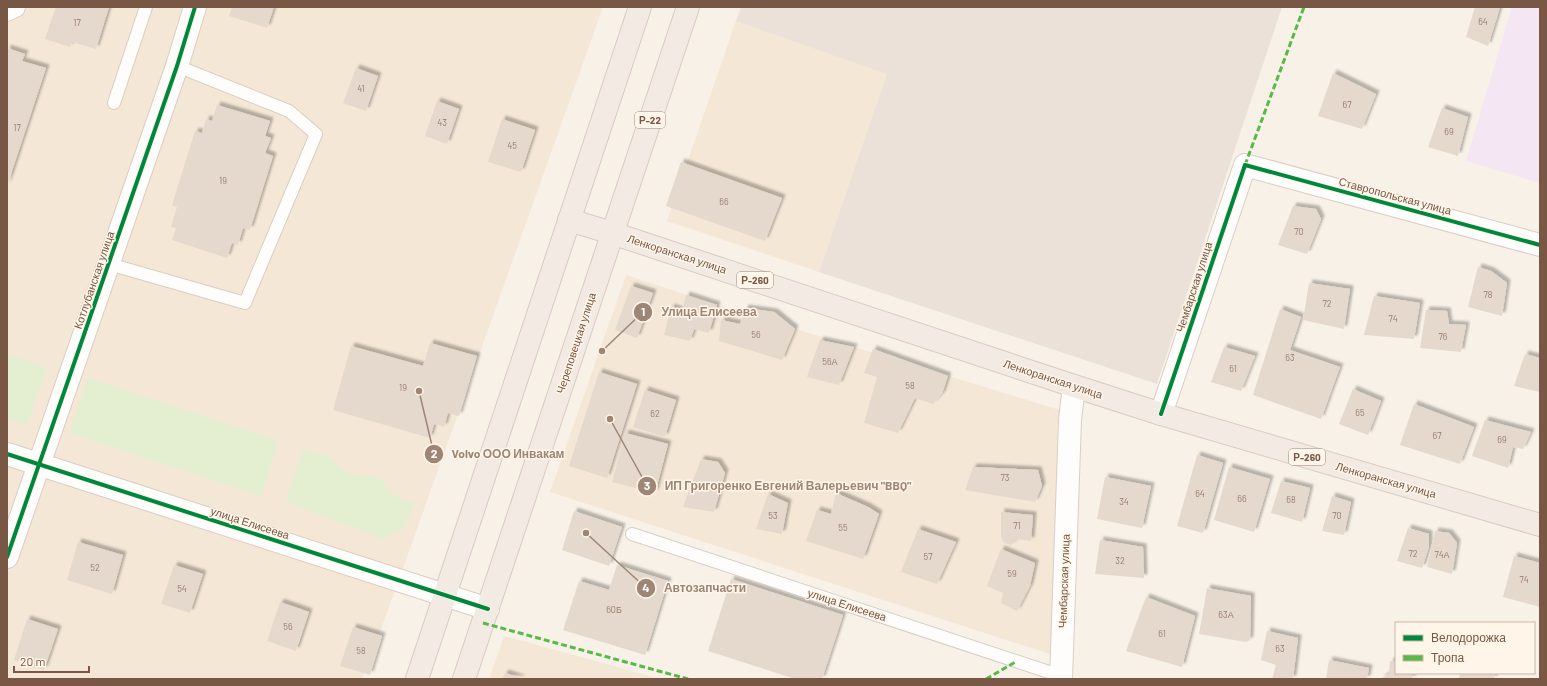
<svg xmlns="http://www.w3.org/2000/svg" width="1547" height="686" viewBox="0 0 1547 686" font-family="Barlow,sans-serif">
<defs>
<filter id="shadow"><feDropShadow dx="3.5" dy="-3.5" stdDeviation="1" flood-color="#0004"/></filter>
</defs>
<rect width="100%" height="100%" fill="#f8f1e7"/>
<g fill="#f4e7d6">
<polygon points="7,7 603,7 391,602 362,679 7,679"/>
<polygon points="736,21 888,73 819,272 667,221"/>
<polygon points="626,275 717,305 1060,410 1050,654 550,492"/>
<polygon points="504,636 661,679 489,679"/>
</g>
<polygon fill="#ebe1d8" points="741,7 1282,7 1157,384 819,272 887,74 736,21"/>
<polygon fill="#f4e6f2" points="1512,7 1540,7 1540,183 1466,161"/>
<g fill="#e3efd0">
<polygon points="7,354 47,368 27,425 7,418"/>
<polygon points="88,378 279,441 261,496 69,433"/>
<polygon points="303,449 331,457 340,469 356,474 372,476 381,479 390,492 403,501 417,501 403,528 384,539 286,502"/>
</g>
<g fill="#e5d9ce" filter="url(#shadow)">
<polygon points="56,7 109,7 96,49 72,42 70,47 45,39"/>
<polygon points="232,7 274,7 267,28 229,16"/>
<polygon points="1475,7 1500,7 1488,46 1466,37"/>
<polygon points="7,48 25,54 22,61 46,68 7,186"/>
<polygon points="356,68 378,76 366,111 343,103"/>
<polygon points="1333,73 1376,94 1362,129 1318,116"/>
<polygon points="437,101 459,109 447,144 425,136"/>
<polygon points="217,105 270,121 265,136 271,138 265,153 273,156 250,230 243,228 238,245 232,243 227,258 172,240 176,228 171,227 177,207 172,205 195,131 202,133 206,119 212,121"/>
<polygon points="1442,108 1468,117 1458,156 1428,147"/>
<polygon points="502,119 535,130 521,172 488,162"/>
<polygon points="681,162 782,198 765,241 666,206"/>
<polygon points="1293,206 1316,209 1321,219 1307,254 1278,245"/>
<polygon points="1478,267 1491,271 1507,283 1502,316 1468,307"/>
<polygon points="1309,283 1350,289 1344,329 1303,320"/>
<polygon points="631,286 653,293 637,338 615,330"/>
<polygon points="686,295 717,305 709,333 694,329 690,341 664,335 671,307 682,311"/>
<polygon points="1374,296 1420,303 1414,339 1364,335"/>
<polygon points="745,308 774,312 795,329 782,360 719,341 721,320 740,324"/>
<polygon points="1280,309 1301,317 1290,350 1340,367 1321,419 1253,395"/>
<polygon points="1426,310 1447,311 1449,324 1466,325 1461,352 1420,348"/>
<polygon points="820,340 854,347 839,385 807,377"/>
<polygon points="430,343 477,356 459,416 448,413 444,427 434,424 430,438 333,410 351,346 423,366"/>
<polygon points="1224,347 1255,356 1241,391 1211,382"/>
<polygon points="873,349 948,376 942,394 933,404 915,398 898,433 864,423 877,377 864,373"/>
<polygon points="1525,354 1540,358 1540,392 1514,386"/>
<polygon points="599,372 637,384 607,478 569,466"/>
<polygon points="1353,389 1381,401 1368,435 1339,424"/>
<polygon points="645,390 676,400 665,437 633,427"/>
<polygon points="1414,404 1474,427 1460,464 1400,445"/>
<polygon points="1485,420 1531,432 1523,449 1513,447 1508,468 1472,456"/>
<polygon points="625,433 668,444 655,493 612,482"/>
<polygon points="1197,455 1223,463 1203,533 1177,526"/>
<polygon points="701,459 718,462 725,473 714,512 683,507"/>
<polygon points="973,467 1038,470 1042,486 1035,502 965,490"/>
<polygon points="1229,467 1270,479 1254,532 1214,520"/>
<polygon points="1105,477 1151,486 1142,528 1097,519"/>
<polygon points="1281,481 1310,488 1302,522 1271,513"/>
<polygon points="836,493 868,507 879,514 863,559 806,541 817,510 831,514"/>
<polygon points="768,494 788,503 782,534 756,529"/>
<polygon points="1332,496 1351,502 1344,535 1322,531"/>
<polygon points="574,511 622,527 609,566 562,550"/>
<polygon points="1001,512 1033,515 1031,541 1017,539 1011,545 1004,543 1001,537"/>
<polygon points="1408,528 1429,534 1429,547 1422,568 1397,561"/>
<polygon points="918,529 956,542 937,584 901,572"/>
<polygon points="1435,531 1449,533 1457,543 1452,574 1427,567"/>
<polygon points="1100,540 1143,547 1144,578 1095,574"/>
<polygon points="78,542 123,555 112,594 67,580"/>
<polygon points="1001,549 1035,563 1030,586 1017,611 1001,603 1003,593 987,586"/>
<polygon points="1514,556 1540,563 1540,607 1503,597"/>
<polygon points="174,565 203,574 190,613 161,604"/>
<polygon points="617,565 668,581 645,655 563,630 579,581 609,590"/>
<polygon points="731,579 843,615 822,679 795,679 708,651"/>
<polygon points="1207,588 1251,596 1250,640 1246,642 1199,634"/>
<polygon points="1146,597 1195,616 1182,667 1126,651"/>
<polygon points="280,602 309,612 296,651 267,641"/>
<polygon points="27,619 58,629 44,670 14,660"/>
<polygon points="353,627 382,636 370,675 340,666"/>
<polygon points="1267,631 1298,638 1293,679 1272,679 1276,665 1261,660"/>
<polygon points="1329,660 1369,668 1367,679 1326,679"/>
<polygon points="1390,661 1396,662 1396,673 1411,673 1413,679 1380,679 1389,674"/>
<polygon points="505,673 523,679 502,679"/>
<polygon points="1460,673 1495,673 1494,679 1459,679"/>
</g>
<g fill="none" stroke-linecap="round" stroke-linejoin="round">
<defs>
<g id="service">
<polyline points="7,15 18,10 19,7"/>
<polyline points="114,103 146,7"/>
<polyline points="109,264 245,303 316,134 289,111 177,66"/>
<polyline points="632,534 1061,676"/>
</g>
<g id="minor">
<polyline points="1161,414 1245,165 1540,245"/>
<polyline points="7,557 177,66 195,7"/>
<polyline points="1061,679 1070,420 1074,386"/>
</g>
<polyline id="tertiary" points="7,454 488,609"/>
<g id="trunk">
<polyline points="569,220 612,233 1074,386 1161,414 1540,525"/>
<polyline points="417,679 640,7"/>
<polyline points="464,679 688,7"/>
</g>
</defs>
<use href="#service" stroke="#d9cec5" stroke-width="14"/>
<use href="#minor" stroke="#d9cec5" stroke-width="24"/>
<use href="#tertiary" stroke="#d9cec5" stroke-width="24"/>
<use href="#trunk" stroke="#d7ccc3" stroke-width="24"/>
<use href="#service" stroke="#fefdfb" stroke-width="12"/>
<use href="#minor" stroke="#fefdfb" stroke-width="22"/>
<use href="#tertiary" stroke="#fefdfb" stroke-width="22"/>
<use href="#trunk" stroke="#f2eae3" stroke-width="22"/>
<g stroke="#58b947" stroke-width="3" stroke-dasharray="6 3" stroke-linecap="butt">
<polyline points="1245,165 1304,7"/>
<polyline points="483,623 688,679"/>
<polyline points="986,679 1017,661"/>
</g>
<defs>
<g id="cycleway">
<polyline points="1161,414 1245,165 1540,245"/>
<polyline points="7,454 488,609"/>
<polyline points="7,557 177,66 195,7"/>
</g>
</defs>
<use href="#cycleway" stroke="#fff6e9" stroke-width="6"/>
<use href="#cycleway" stroke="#00873e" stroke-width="4"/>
</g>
<g text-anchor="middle" stroke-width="3" stroke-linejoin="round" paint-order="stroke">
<g font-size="9" fill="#957a6a">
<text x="1483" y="25">64</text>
<text x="77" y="26">17</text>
<text x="361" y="92">41</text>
<text x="1347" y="108">67</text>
<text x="442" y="126">43</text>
<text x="17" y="131">17</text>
<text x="1449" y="135">69</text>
<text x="512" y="149">45</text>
<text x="223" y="184">19</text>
<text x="724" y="205">66</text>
<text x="1299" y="235">70</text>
<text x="1488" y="298">78</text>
<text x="1327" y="307">72</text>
<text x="1393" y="322">74</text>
<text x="756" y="338">56</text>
<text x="1443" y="340">76</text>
<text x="1290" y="361">63</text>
<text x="830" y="365">56А</text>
<text x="1233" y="372">61</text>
<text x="910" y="389">58</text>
<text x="403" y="391">19</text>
<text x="1360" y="416">65</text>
<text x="655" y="417">62</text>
<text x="1437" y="439">67</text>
<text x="1502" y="443">69</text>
<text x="1005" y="481">73</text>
<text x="1200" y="497">64</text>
<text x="1242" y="502">66</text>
<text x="1291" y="503">68</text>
<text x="1124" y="505">34</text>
<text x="773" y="519">53</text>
<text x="1337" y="519">70</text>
<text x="1017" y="529">71</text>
<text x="843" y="531">55</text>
<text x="1413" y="557">72</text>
<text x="1442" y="558">74А</text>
<text x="928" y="560">57</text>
<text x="1120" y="564">32</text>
<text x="95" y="571">52</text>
<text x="1012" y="577">59</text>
<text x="1524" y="583">74</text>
<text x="182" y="592">54</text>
<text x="614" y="613">60Б</text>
<text x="1226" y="618">63А</text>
<text x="288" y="630">56</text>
<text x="1162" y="637">61</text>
<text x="1280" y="652">63</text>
<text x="361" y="654">58</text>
</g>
<g fill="#fff6e9" stroke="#a08776" stroke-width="1">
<rect x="635" y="112" width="30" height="16" rx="3"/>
<rect x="737" y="272" width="36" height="16" rx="3"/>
<rect x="1289" y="449" width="36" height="16" rx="3"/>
</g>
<g font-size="10" font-weight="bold" fill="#785745">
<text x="650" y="124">Р-22</text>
<text x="755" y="284">Р-260</text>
<text x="1307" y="461">Р-260</text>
</g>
<g font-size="11" fill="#785745" stroke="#fff6e9">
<text transform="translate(1395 196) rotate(15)" y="4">Ставропольская улица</text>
<text transform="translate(677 254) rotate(18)" y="4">Ленкоранская улица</text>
<text transform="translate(94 280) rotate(-71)" y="4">Котлубанская улица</text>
<text transform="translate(1194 287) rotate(-72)" y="4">Чембарская улица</text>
<text transform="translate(576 343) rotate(-72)" y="4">Череповецкая улица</text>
<text transform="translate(1053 379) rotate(18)" y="4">Ленкоранская улица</text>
<text transform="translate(1386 480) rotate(16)" y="4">Ленкоранская улица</text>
<text transform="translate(250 523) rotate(18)" y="4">улица Елисеева</text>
<text transform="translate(1064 581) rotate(-88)" y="4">Чембарская улица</text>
<text transform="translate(847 605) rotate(18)" y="4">улица Елисеева</text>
</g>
</g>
<path fill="none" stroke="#9e8575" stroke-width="1.5" d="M602 351L643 312M419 391L434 454M610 419L647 486M586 533L646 588"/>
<g fill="#9e8575" stroke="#fff6e9" stroke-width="1.5">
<circle cx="602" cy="351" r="4"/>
<circle cx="419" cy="391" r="4"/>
<circle cx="610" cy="419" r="4"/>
<circle cx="586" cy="533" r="4"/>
<circle cx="643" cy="312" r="10"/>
<circle cx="434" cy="454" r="10"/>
<circle cx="647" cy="486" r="10"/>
<circle cx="646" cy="588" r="10"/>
</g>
<g font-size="12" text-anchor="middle" font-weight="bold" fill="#fff">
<text x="643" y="316">1</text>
<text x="434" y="458">2</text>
<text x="647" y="490">3</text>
<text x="646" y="592">4</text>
</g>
<g font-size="12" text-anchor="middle" font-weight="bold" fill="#9e8575" stroke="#fff6e9" stroke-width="3" stroke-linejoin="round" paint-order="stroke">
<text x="709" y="316">Улица Елисеева</text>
<text x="508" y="458">Volvo ООО Инвакам</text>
<text x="788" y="490">ИП Григоренко Евгений Валерьевич "BBQ"</text>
<text x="705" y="592">Автозапчасти</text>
</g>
<rect width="1547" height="686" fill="none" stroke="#785745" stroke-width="16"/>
<rect x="1395" y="622" width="140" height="52" fill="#fff6e9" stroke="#c9b6a7"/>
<rect x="1403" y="635" width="20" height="6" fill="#00873e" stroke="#c9b6a7"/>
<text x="1431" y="642" font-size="12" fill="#785745">Велодорожка</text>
<rect x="1403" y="655" width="20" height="6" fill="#58b947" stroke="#c9b6a7"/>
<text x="1431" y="662" font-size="12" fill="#785745">Тропа</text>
<path d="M14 666v6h75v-6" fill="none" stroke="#785745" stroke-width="2"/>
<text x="20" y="666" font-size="12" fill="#785745" stroke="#fff6e9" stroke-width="3" paint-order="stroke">20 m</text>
</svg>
